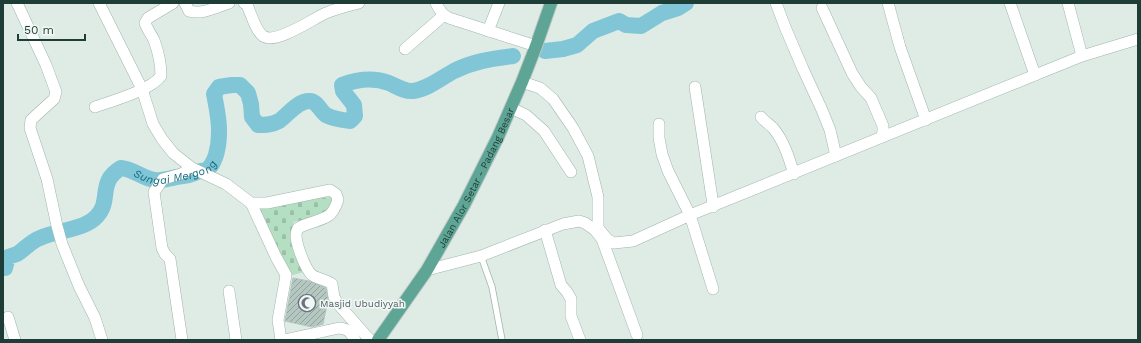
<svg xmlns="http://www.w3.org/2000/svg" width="1141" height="343" viewBox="0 0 1141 343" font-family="'Work Sans',sans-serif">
<defs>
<pattern id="cemetery-stones" width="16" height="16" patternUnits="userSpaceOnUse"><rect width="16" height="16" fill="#b5dfc2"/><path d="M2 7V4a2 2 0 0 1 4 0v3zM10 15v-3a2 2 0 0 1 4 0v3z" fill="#9bc0a7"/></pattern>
<pattern id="building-hatch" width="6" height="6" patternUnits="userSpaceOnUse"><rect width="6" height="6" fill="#b4c7c0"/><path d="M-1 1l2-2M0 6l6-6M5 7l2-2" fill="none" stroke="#92a39d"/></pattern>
</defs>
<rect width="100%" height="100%" fill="#dfece6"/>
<polygon fill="url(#cemetery-stones)" points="333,197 329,214 315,217 293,222 304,250 314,269 293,275 283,262 255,208 276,207 308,199"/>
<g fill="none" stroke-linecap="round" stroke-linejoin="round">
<g stroke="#81c6d6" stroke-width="16">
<polyline points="545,51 563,49 577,45 593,31 619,21 626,25 641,26 662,13 678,8 686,3"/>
<path id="s1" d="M 3,268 L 5,268 L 8,257 C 11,256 14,255 17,254 C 25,249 31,241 40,238 C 57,230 85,230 97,216 C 112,200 97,182 121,168 C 134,169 143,179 155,180 C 164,181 174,177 183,176 C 191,175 190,175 197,172 C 200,171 203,171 206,170 C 212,167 214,160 216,155 C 222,134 218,114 214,94 L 219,87 L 225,86 L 232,85 L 240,85 L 248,93 L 251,104 L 252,117 L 258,125 C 265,125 272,125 279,121 C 288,115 298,100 310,101 C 318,102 320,111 326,115 C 333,119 342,120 350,121 L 355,116 L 354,105 L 343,91 L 342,85 C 358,79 373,77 389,83 C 396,86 405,92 413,91 C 428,89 441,78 454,71 C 474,61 491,59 513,56"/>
</g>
</g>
<polygon fill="url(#building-hatch)" stroke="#b1c6be" points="293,278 309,281 326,288 328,300 323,324 312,327 285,321"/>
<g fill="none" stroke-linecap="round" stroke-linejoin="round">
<defs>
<polyline id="lane" points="481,256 492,287 502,340"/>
<g id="street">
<polyline points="17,3 46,65 56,92 54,99 31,120 30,128 47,179 57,226 62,244 79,286 95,318 102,340"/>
<path d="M 99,3 L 142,89 L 153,124 L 162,139 L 173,153 L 192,168 L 226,184 L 251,203 L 267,203 L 330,190 L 336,194 L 338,200 C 336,206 333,213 328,216 C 320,221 307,223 298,228 C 297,230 296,232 296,235 C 296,244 305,269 312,275 C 317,279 326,279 332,284 L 334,297 L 338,304 L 370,340"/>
<path d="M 185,3 L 189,11 C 201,15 217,7 229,3"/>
<path d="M 244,3 L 247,5 C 251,14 256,31 263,36 C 276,45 312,19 326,13 C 336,9 347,6 359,3"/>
<path d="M 436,3 C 439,10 442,15 449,18 L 536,46"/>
<polyline points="776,3 785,27 803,69 822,110 830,130 836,156"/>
<polyline points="888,3 900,47 926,120"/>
<polyline points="1010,3 1035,75"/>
<polyline points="1068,3 1082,56"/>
<polyline points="822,8 852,73 861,87 871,98 883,126 883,131 882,137"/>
<polyline points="488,31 499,3"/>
<polyline points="405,49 444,15"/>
<polyline points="522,82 540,88 553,99 573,128 588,156 598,197 598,228 608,240 614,243 633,241 690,215 1035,75 1082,56 1138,39"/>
<polyline points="695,87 712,198 713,207"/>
<path d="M 95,107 C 112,101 151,90 161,76 C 161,65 158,51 154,40 C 151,34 147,29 145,23 L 148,18 L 173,3"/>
<polyline points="511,108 526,115 544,131 571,172"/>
<path d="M 761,117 C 764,121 769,124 773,128 C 784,141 789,158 794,174"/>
<polyline points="659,124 659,138 662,154 668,171 690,215 713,289"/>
<polyline points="251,203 276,257 286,275 278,320 281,340"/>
<polyline points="545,230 561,285 567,292 571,299 571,316 580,340"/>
<polyline points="427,270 481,256 563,224 579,221 585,223 595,230 602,239 637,335"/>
<polyline points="229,291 236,340"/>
<polyline points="8,317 15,340"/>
<polyline points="182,340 170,259 165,254 162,248 154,192 163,179 181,174 192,168"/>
<path d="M 284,340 L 339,328 C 349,329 350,332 355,340"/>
</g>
<g id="primary">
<path id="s2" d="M 378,340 L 427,270 L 464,205 L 498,137 L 522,82 L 536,46 L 551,3"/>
</g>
</defs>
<use href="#lane" stroke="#a1b4ae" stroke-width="7"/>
<use href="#street" stroke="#a1b4ae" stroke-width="12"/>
<use href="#primary" stroke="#c0c9c7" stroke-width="14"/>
<use href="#lane" stroke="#fff" stroke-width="5.5"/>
<use href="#street" stroke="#fff" stroke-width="11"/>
<use href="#primary" stroke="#5fa596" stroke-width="12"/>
</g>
<defs>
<symbol id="mosque-ring" viewBox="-11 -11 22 22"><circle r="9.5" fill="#f0f8f4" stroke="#6b7280" stroke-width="1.5"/><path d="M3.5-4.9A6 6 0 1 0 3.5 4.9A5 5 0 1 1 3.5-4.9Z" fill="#6b7280"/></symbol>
</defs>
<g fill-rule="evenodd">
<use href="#mosque-ring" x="297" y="293" width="20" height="20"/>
</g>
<g text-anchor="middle" stroke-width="3" stroke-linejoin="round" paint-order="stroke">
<g font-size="10" fill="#1e3d36" stroke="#f0f8f4">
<text dy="4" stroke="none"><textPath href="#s2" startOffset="190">Jalan Alor Setar - Padang Besar</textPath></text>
</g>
<g font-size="10" fill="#5b616d" stroke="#f0f8f4" text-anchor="start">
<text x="320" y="307">Masjid Ubudiyyah</text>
</g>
<g font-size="11" font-style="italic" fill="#14687e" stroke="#f0f8f4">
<text dy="4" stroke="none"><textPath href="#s1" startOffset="226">Sungai Mergong</textPath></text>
</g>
</g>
<rect width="1141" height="343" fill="none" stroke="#1e3d36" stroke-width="8"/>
<path d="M18 34v6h67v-6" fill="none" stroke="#1e3d36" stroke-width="2"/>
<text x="24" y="34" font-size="12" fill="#1e3d36" stroke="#f0f8f4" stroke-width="3" paint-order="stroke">50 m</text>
</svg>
